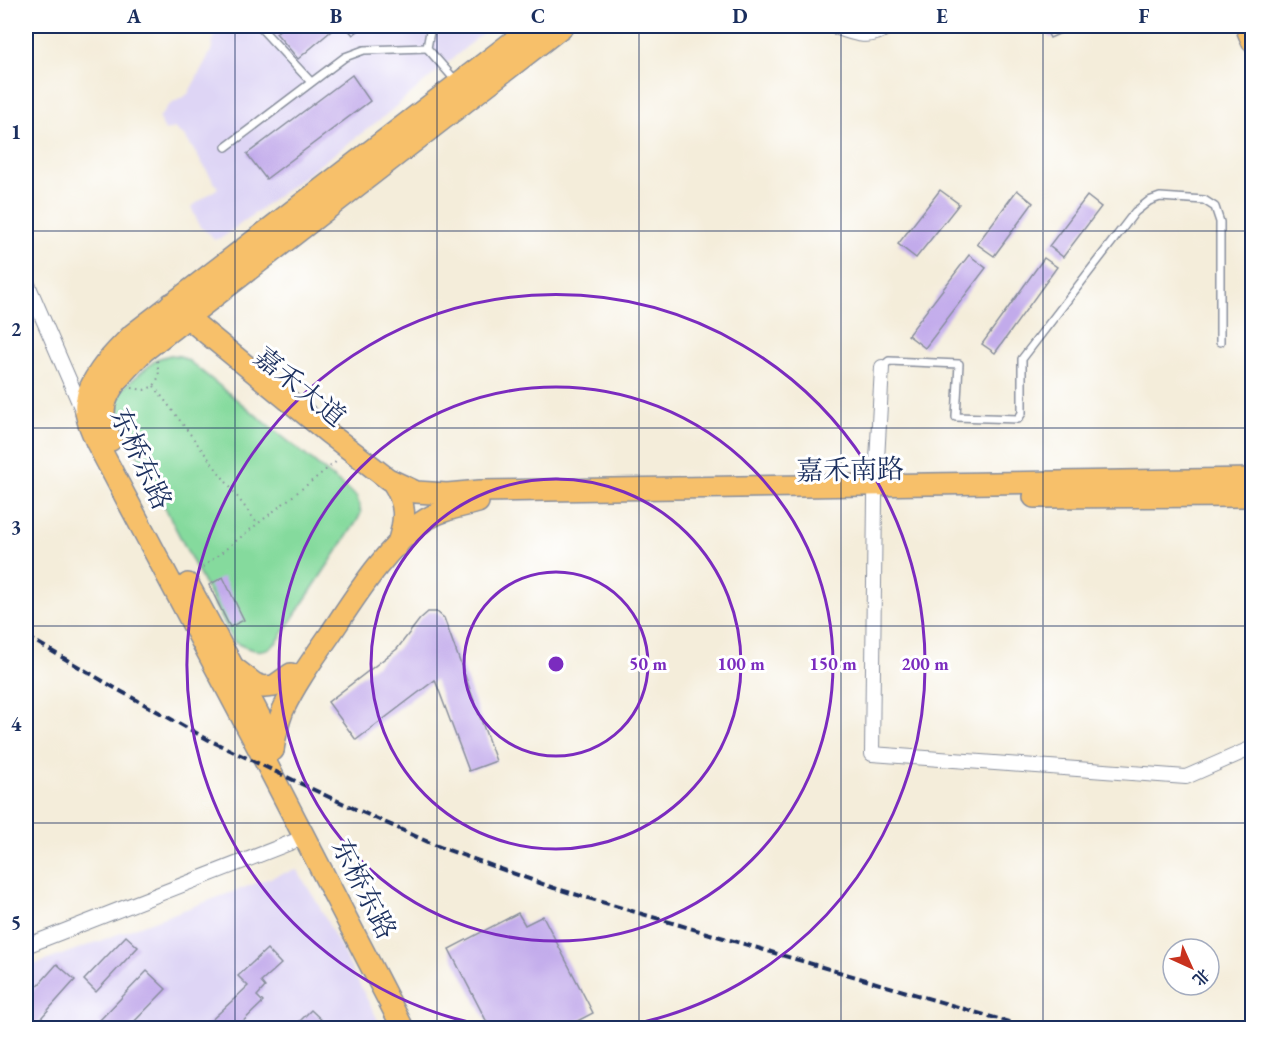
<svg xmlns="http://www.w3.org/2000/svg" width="1278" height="1054" viewBox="0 0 1278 1054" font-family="'EB Garamond','Noto Serif SC',serif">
<rect width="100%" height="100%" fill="#fff"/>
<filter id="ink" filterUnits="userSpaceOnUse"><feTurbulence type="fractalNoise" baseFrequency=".0167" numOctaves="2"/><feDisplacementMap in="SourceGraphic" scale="12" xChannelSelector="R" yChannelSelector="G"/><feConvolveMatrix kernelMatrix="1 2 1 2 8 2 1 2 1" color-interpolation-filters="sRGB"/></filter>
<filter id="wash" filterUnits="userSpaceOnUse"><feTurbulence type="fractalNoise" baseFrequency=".008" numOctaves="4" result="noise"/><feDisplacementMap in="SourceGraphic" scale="24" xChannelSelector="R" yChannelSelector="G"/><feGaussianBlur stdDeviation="1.35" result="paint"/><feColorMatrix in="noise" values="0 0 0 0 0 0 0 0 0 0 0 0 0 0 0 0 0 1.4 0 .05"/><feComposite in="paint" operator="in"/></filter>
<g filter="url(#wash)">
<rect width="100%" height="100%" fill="#f4edda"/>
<g fill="#ded5f5">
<polygon points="216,26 488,26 484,32 382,118 223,237 214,240 210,234 200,227 191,207 218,188 186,138 174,128 165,131 159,118 168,106 188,94 211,51"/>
<polygon points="297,870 318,904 382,1028 26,1028 26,968 281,874"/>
</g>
<path fill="#85da9d" stroke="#50847e" stroke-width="1.5" d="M 170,355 L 180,356 L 189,361 L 357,497 L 361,513 L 357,521 L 277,642 C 263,656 250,650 234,642 L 121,422 L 117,410 L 117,393 L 157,359 Z"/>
<g id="blocks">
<g fill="#c2abeb">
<polygon points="284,26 337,26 298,59 276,33"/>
<polygon points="345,26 364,26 353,35"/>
<polygon points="1044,26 1077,26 1050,38"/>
<polygon points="352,75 370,101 266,179 247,154"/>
<polygon points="940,190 959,204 916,258 898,244"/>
<polygon points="1017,190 1033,203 994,256 977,244"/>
<polygon points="1087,196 1101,207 1063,257 1049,246"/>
<polygon points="969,255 986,268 925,348 908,335"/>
<polygon points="1044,258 1057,267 995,353 982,344"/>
<polygon points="223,577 244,620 230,627 209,585"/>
<polygon points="428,612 437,612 444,618 496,761 469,771 435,680 356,740 328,702 397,649 420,619"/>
<polygon points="518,913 525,925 543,916 593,1013 564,1028 490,1028 449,949"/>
<polygon points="126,936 138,947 96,992 84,980"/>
<polygon points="267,949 281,964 261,982 265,987 257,996 263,1002 236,1028 203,1028 248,986 238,976"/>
<polygon points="57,964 75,980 32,1028 26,1028 26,999"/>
<polygon points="147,971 166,989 128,1028 107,1028 99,1021"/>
<polygon points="311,1010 330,1028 293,1028"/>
</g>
</g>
</g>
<g filter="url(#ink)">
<use href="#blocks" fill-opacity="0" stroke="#888e9c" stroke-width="1.5"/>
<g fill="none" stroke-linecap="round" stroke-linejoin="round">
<defs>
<g id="lane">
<polyline points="259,26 311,82"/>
<polyline points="431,26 427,48 456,81"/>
<polyline points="226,147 345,57 364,50 427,48"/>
<polyline points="882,367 889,361 959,364 956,417 1018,419 1022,413 1022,359 1135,212 1149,201 1160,197 1204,200 1215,207 1220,222 1220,342"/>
</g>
<g id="street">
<path d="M 833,26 C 854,34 870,41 889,26"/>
<polyline points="26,280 84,414"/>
<polyline points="882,367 875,498 872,754 1186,777 1252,748"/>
<polyline points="26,946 305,837"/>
</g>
<g id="primary">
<polyline points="1246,26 1252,41"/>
<polyline points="171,304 327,432 388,479 416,492 447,494 480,491 1252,479"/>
<path d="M 111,440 C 90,402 119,377 144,351 L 563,26"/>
<path d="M 392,481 C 407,504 406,520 397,546"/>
<polyline points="1034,497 1252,496"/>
<polyline points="188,584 233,667 255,684 264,687 274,686 291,674"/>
<polyline points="237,673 265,727 273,750"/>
<path d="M 273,750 C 275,736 278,723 283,710 C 295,684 313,659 329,636 C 356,596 383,551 422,522 C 439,510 459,507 478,502"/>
<path d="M 403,1028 L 263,757 L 97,443 C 92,431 84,416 86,403 C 90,375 115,353 133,334 L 533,26"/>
</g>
</defs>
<use href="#lane" stroke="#888e9c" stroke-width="10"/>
<use href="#street" stroke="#888e9c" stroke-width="16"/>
<use href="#primary" stroke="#888e9c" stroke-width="24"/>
<g stroke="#888e9c" stroke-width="2" stroke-dasharray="1.5 4.5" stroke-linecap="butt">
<polyline points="154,386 257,523"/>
<polyline points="132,388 144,390 154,386 159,376 157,360"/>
<polyline points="198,571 337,461"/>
</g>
<use href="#lane" stroke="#fff" stroke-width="7"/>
<use href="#street" stroke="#fff" stroke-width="14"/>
<use href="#primary" stroke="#f7c06b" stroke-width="21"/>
<polyline stroke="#1b2f5e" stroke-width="4" stroke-dasharray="9 4.5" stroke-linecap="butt" points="26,636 115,688 209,740 329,797 437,846 554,888 1029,1028"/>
</g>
</g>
<path fill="none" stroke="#1b2f5e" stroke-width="1.5" stroke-opacity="0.55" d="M 235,26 L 235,1028M 437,26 L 437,1028M 639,26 L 639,1028M 841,26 L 841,1028M 1043,26 L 1043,1028M 26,231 L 1252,231M 26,428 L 1252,428M 26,626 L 1252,626M 26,823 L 1252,823"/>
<g fill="none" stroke="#7b2cbf" stroke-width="3">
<circle cx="556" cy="664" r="92"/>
<circle cx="556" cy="664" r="185"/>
<circle cx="556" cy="664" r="277"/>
<path d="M498 1028A369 369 0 1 1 614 1028"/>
</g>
<g text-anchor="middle" stroke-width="6" stroke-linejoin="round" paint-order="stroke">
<g font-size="27" fill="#1b2f5e" stroke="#fff">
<text transform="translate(300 387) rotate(39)" y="9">嘉禾大道</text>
<text transform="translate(141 459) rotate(65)" y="9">东桥东路</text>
<text transform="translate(850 470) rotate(-1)" y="9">嘉禾南路</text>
<text transform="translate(364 889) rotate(63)" y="9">东桥东路</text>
</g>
</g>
<circle cx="556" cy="664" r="9" fill="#7b2cbf" stroke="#fff" stroke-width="3"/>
<g font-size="18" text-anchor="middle" font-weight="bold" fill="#7b2cbf" stroke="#fff" stroke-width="6" stroke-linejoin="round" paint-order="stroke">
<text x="648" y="670">50 m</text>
<text x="741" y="670">100 m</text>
<text x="833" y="670">150 m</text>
<text x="925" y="670">200 m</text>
</g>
<rect width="1278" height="1054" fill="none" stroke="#fff" stroke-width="66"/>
<g transform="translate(1191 967) rotate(135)"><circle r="28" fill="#ffffff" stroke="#a4acbf" stroke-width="1.5"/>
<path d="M0-4.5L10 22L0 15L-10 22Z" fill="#c8321e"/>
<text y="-9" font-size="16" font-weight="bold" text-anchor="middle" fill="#1b2f5e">北</text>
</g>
<rect x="33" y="33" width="1212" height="988" fill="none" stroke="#1b2f5e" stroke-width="2"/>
<g font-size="20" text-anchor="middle" font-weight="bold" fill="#1b2f5e">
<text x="134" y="23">A</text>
<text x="336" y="23">B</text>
<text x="538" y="23">C</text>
<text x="740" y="23">D</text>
<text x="942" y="23">E</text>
<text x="1144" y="23">F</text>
<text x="16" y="139">1</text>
<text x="16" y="336">2</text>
<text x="16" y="534">3</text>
<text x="16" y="731">4</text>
<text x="16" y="929">5</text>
</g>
</svg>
